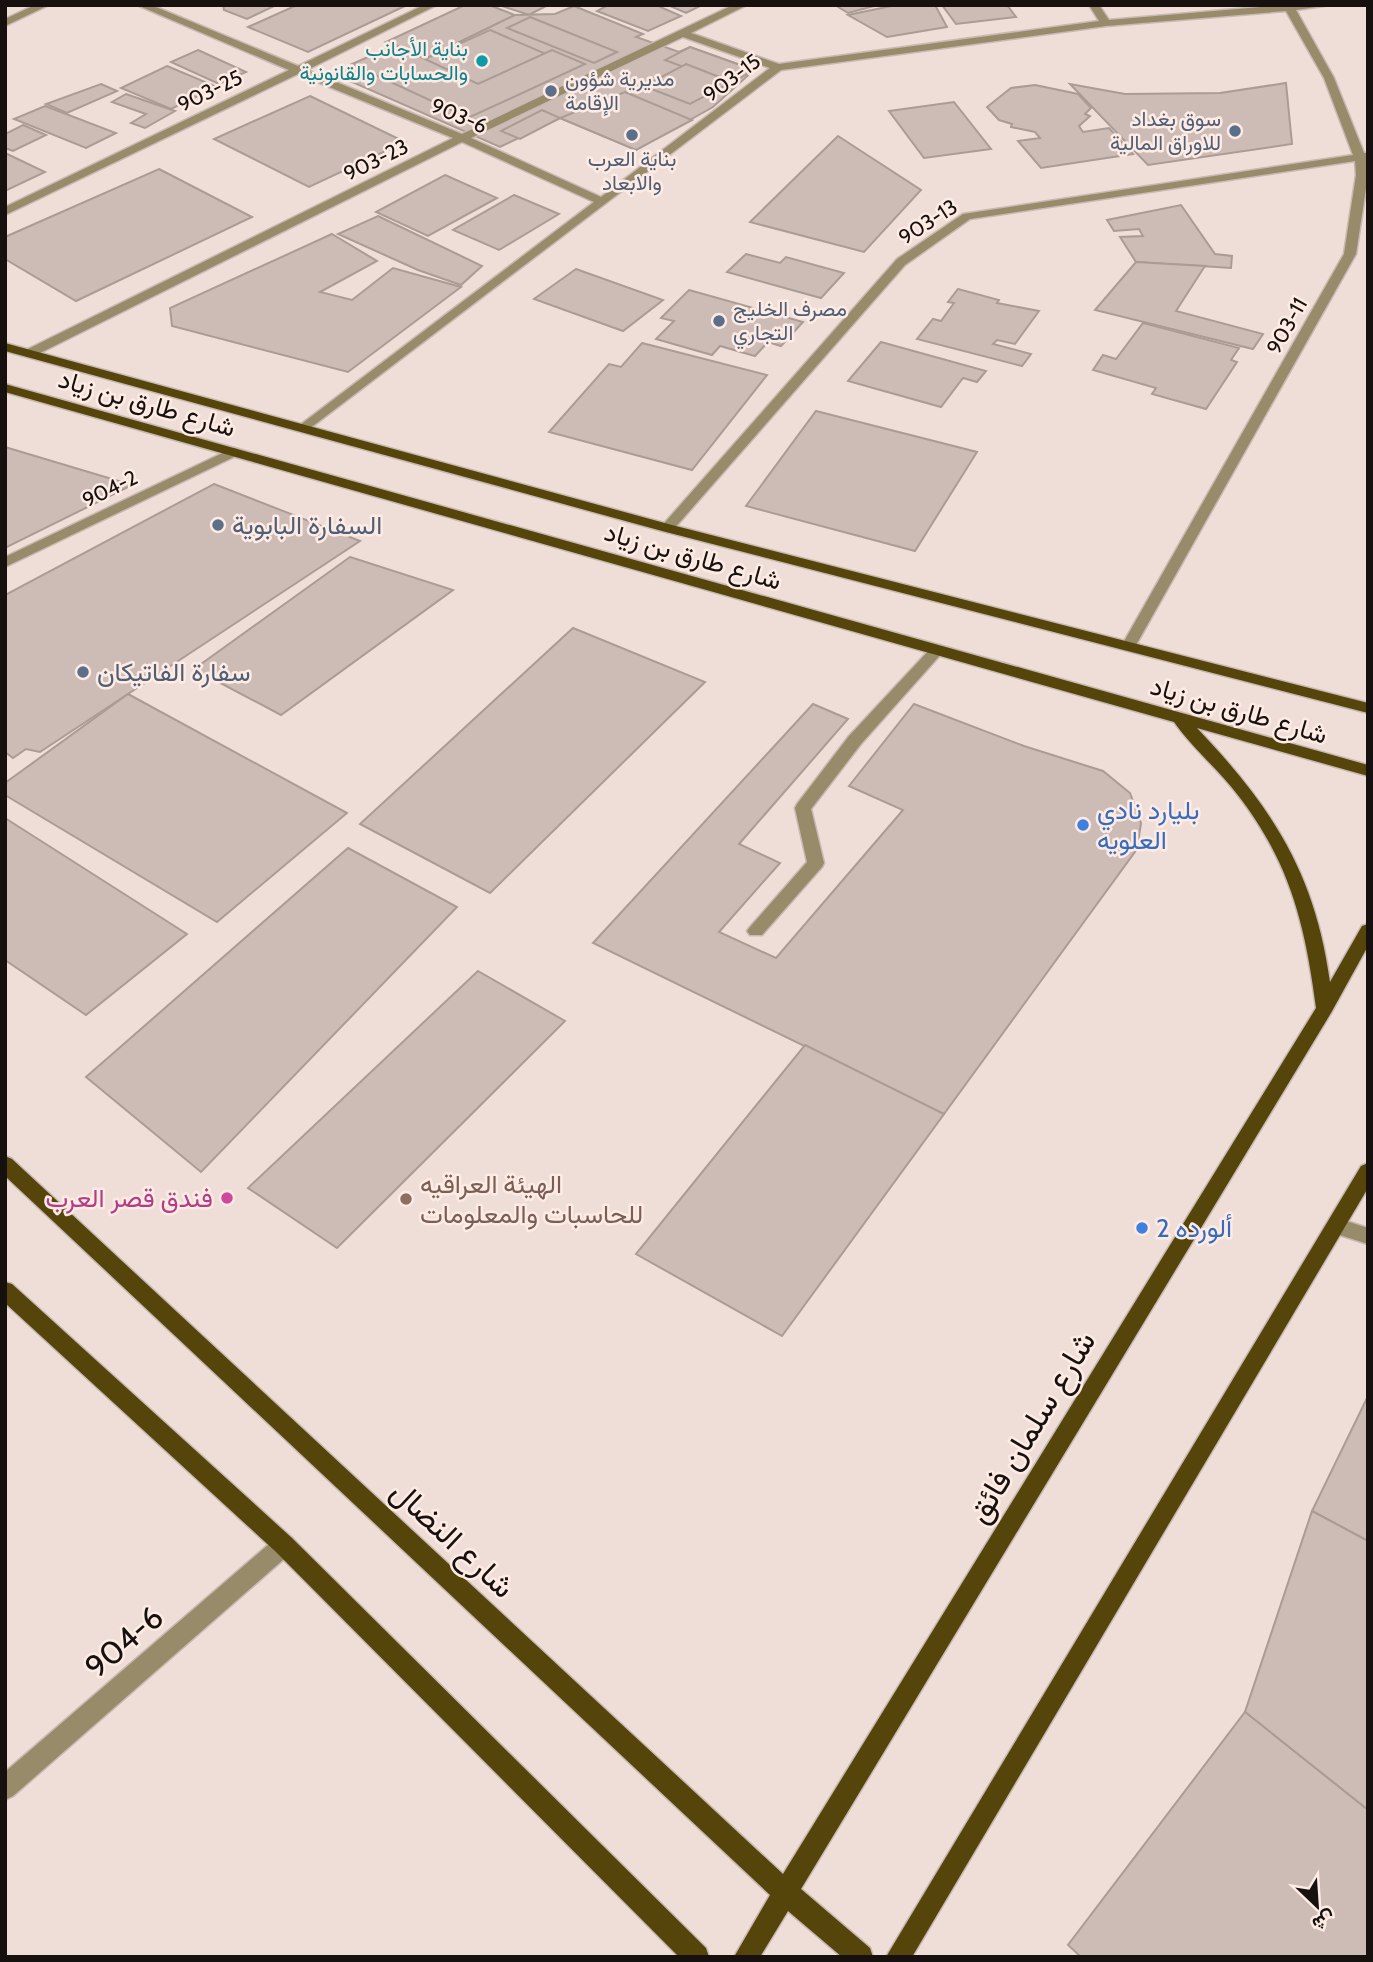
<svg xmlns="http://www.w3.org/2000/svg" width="1373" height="1962" viewBox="0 0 1373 1962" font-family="Cabin,Vazirmatn,sans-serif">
<rect width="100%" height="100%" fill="#efded7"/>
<g fill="#cdbcb6" stroke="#ab9b95" stroke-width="2">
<polygon points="223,5 276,5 247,19 224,10"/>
<polygon points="297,5 407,5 308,52 248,27"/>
<polygon points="465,5 489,5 515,15 425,59 386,42"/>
<polygon points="499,5 548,5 529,15"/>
<polygon points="608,5 656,5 681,16 648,31 597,11"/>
<polygon points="668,5 702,5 686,13"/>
<polygon points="835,5 878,5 848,13"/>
<polygon points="896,5 935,5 947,27 887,37 848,15"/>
<polygon points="942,5 1007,5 1016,17 956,24"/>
<polygon points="574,6 643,34 636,37 679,52 690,47 754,70 713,107 636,150 560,118 500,147 334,74 395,45 425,59 515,15 555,14"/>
<polygon points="530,17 617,52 594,63 507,28"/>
<polygon points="490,30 553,57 479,92 416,63"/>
<polygon points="395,45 478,84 552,50 585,64 468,118 352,64"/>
<polygon points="690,47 754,70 729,84 665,60"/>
<polygon points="198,50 246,72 219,84 171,62"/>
<polygon points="686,64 732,82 690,104 644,86"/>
<polygon points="167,66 217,87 171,109 121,88"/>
<polygon points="1286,83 1292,144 1148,165 1070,84 1125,94 1220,93"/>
<polygon points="101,84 117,91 67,113 46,104"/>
<polygon points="1035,85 1078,94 1091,108 1085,114 1090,116 1079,126 1083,132 1109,128 1133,154 1041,168 1018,141 1040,138 1035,132 1011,127 1012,124 999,120 987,107 1011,88"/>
<polygon points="625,92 692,120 636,150 560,118"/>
<polygon points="126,94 175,111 145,128 131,123 146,114 112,102"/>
<polygon points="310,96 405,142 309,187 214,139"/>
<polygon points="954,102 991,149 924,158 889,111"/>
<polygon points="45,106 116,133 86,148 14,119"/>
<polygon points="542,110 560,118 520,139 501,131"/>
<polygon points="23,125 46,135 13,151 5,148 5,134"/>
<polygon points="838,136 921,190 864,252 750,222"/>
<polygon points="5,153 45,172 5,191"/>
<polygon points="159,169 252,217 76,301 5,259 5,237"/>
<polygon points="445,175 497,198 428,236 376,212"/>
<polygon points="514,195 559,214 499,250 453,230"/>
<polygon points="1181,205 1215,254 1232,256 1231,268 1136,262 1120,237 1143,236 1139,229 1114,231 1107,220"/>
<polygon points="378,216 482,266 461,285 418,270 338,234"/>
<polygon points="332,234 377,261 320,292 352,300 393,268 461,287 348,372 172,326 170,308"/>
<polygon points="746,254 780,263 786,257 844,273 821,298 727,272"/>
<polygon points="1136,262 1205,266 1176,311 1263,334 1253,349 1095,310"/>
<polygon points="576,269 663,300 623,331 534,299"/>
<polygon points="958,289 999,300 997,303 1039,311 1015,344 997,340 993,344 1031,354 1022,366 917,339 933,319 941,321 954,303 948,302"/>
<polygon points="689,290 803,322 781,346 768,342 755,356 720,346 712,355 656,339 674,321 661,318"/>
<polygon points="1143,323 1239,348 1231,360 1237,362 1206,409 1152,394 1156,388 1093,370 1103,355 1116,359"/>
<polygon points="881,342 986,371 977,382 963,378 941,407 848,381"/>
<polygon points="642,343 767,375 692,470 549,432 609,364 621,367"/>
<polygon points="816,411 977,452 915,551 746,506"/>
<polygon points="5,447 132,485 5,548"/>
<polygon points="214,484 360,541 40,752 26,749 13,758 5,752 5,595"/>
<polygon points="350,557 453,590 281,715 194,669"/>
<polygon points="573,628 705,682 490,893 360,824"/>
<polygon points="128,694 347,813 217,922 5,795 5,783"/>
<polygon points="813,704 848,719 739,844 780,863 719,932 776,958 903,810 849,786 914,704 1024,746 1103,771 1130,793 1141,823 1137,849 944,1114 593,943"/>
<polygon points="5,818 187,934 86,1015 5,960"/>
<polygon points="348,848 457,907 201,1172 86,1077"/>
<polygon points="478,971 565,1021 337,1248 248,1188"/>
<polygon points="805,1045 944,1114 782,1336 636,1254"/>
<polygon points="1368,1396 1368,1541 1312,1511"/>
<polygon points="1312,1511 1368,1541 1368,1810 1245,1712"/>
<polygon points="1245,1712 1368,1810 1368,1957 1081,1957 1068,1945"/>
</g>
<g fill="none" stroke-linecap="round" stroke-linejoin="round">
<defs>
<g id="minor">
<polygon points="35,5 49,5 5,26 5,19"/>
<path d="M 137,5 L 151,5 L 298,66 L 424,5 L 437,5 L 307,70 L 462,134 L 733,5 L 747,5 L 691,33 L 779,64 L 1099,21 L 1089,5 L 1099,5 L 1109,20 L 1283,5 L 1330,5 L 1296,10 L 1334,78 L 1364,153 L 1368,153 L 1368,175 L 1356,254 L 1136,645 L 1129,650 L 1122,645 L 1344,254 L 1356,175 L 1355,161 L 970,219 L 905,265 L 672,531 L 667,532 L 660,528 L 897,259 L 963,214 L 1353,155 L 1324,78 L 1286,11 L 1106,26 L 781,70 L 305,432 L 298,428 L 300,425 L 594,202 L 462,142 L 34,356 L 26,356 L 26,350 L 453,138 L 298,74 L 5,215 L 5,207 L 289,70 ZM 683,37 L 770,68 L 601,197 L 471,138 Z"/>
<polygon points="233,448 238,449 238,455 5,567 5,557"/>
<polygon points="937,645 942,647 944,650 942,653 861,744 811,809 824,863 822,867 762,935 750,935 747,931 750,927 807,862 795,808 797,804 849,736 932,647"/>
<polygon points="1337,1218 1368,1228 1368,1244 1330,1232 1327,1226 1330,1220"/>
<polygon points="284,1535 292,1538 295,1545 292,1552 13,1796 5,1800 5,1772 276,1538"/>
</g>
<g id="major">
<polygon points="5,343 672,525 1368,703 1368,713 662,531 5,351"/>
<path d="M 5,384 L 1368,765 L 1368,776 L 1197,728 C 1272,807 1315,873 1330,982 L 1362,926 L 1368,924 L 1368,946 L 1331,1013 L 801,1889 L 870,1948 L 873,1957 L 842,1957 L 788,1911 L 760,1957 L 734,1957 L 770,1895 L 5,1176 L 5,1156 L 12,1159 L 783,1874 L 1316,1008 C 1305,924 1290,862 1237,794 C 1218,769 1192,748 1174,722 L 5,392 Z"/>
<polygon points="1368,1163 1368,1188 912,1957 886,1957 1361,1166"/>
<polygon points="5,1282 12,1284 292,1538 706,1948 709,1957 679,1957 276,1552 5,1303"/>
</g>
</defs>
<use href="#minor" stroke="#c8b9b3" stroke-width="3"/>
<use href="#major" stroke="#c8b9b3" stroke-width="3"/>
<use href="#minor" fill="#978b6a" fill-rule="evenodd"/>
<use href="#major" fill="#55450b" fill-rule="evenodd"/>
</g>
<circle fill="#0f9aa8" stroke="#fdebe4" stroke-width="2.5" cx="482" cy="61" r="7"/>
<g fill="#5c6f8a" stroke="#fdebe4" stroke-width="2.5">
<circle cx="551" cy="91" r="7"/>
<circle cx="1235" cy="131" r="7"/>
<circle cx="632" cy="135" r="7"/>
<circle cx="719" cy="321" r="7"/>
<circle cx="218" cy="525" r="7"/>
<circle cx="83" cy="672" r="7"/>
</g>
<g fill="#3f7fe0" stroke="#fdebe4" stroke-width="2.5">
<circle cx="1083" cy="825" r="7"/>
<circle cx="1142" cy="1228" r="7"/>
</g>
<circle fill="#d1479c" stroke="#fdebe4" stroke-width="2.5" cx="227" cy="1198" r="7"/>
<circle fill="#8d6e63" stroke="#fdebe4" stroke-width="2.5" cx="406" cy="1199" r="7"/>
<g text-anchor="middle" stroke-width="5" stroke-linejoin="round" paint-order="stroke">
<g font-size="21" fill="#0d838f" stroke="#fdebe4" text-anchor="end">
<text x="468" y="56">بناية الأجانب<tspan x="468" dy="24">والحسابات والقانونية</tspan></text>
</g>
<g font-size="21" fill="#16110e" stroke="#fdebe4">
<text transform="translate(732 78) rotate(-37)" y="7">903-15</text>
<text transform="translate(210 91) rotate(-26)" y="7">903-25</text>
<text transform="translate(459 116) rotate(23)" y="7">903-6</text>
<text transform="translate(376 160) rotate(-26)" y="7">903-23</text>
<text transform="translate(928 222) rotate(-33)" y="7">903-13</text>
<text transform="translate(1287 326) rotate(-61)" y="7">903-11</text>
<text transform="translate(110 489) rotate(-26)" y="7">904-2</text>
</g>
<g font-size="21" fill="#4e5e75" stroke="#fdebe4" text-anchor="start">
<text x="565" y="86">مديرية شؤون<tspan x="565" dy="24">الإقامة</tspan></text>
<text x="1221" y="126" text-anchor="end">سوق بغداد<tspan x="1221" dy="24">للاوراق المالية</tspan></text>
<text x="632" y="166" text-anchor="middle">بناية العرب<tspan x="632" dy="24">والابعاد</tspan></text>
<text x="733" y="316">مصرف الخليج<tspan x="733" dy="24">التجاري</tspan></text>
</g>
<g font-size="26" fill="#16110e" stroke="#fdebe4">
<text transform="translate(147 403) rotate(16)" y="9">شارع طارق بن زياد</text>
<text transform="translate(693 556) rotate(16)" y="9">شارع طارق بن زياد</text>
<text transform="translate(1239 710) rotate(16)" y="9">شارع طارق بن زياد</text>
</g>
<g font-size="26" fill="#4e5e75" stroke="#fdebe4" text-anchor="start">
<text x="232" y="534">السفارة البابوية</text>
<text x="97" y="681">سفارة الفاتيكان</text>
</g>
<g font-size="26" fill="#366cbe" stroke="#fdebe4" text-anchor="start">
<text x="1097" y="819">بليارد نادي<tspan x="1097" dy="30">العلويه</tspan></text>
<text x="1156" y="1237">ألورده 2</text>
</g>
<g font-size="26" fill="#785e54" stroke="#fdebe4" text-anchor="start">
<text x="420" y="1193">الهيئة العراقيه<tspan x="420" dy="30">للحاسبات والمعلومات</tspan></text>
</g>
<g font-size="26" fill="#b23c85" stroke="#fdebe4" text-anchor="end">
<text x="213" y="1207">فندق قصر العرب</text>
</g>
<g font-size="32" fill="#16110e" stroke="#fdebe4">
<text transform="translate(1031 1427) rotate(-59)" y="11">شارع سلمان فائق</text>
<text transform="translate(453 1539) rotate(43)" y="11">شارع النضال</text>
<text transform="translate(124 1642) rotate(-41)" y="11">904-6</text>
</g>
</g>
<rect width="1373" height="1962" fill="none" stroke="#16110e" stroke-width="14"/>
<g transform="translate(1317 1906) rotate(155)" stroke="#fdebe4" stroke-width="5" paint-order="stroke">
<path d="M0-5L12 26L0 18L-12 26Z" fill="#16110e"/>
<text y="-10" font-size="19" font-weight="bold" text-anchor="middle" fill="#16110e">ش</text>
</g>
</svg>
